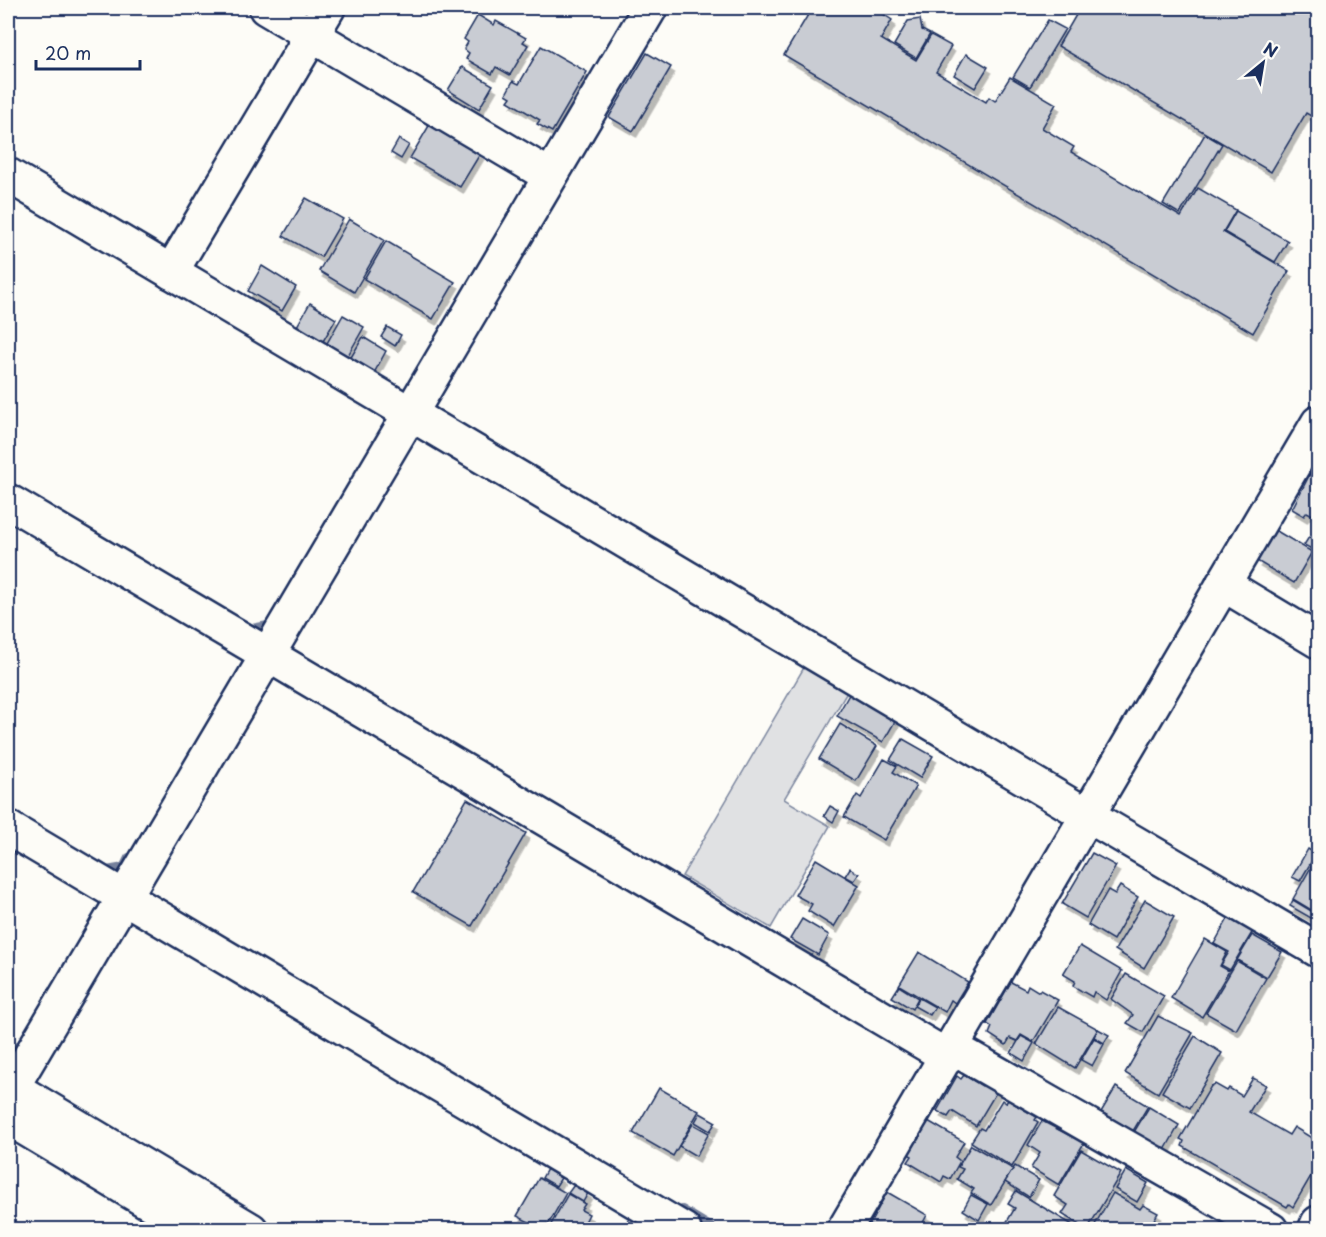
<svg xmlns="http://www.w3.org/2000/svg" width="1326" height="1237" viewBox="0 0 1326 1237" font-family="'Playpen Sans',sans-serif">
<defs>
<filter id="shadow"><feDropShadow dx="3.5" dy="6" stdDeviation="0" flood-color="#0004"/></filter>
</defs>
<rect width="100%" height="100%" fill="#fdfcf7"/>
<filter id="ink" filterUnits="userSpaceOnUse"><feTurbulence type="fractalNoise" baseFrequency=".0167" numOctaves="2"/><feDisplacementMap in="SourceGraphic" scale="12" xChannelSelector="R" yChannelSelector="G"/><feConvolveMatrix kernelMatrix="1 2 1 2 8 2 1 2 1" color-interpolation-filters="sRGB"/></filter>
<g filter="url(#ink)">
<polygon fill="#e0e1e3" stroke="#7e88a0" stroke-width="1.5" points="806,664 849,689 784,799 830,826 771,928 682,876"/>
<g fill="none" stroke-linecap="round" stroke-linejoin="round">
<g stroke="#76819c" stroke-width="10">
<polyline points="243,624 252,629 268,626"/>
<polyline points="98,865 107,871 124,868 129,858"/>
<polyline points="682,1210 715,1230"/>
</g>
</g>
<g fill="#c9ccd3" stroke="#1b2f5e" stroke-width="1.5" filter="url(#shadow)">
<polygon points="812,8 874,8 892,20 881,39 916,60 931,35 951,46 936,72 986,102 989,97 995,101 1010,77 1056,104 1042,128 1074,147 1071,152 1181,217 1198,188 1236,210 1223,232 1289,271 1253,333 784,55"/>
<polygon points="1080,8 1316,8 1318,9 1318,120 1306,113 1271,172 1058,46"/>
<polygon points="478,15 494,25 496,21 526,38 523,42 528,45 510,75 496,67 492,74 466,59 469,53 464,49 468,42 464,39"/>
<polygon points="920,19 922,30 930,34 916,58 894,45 908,21"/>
<polygon points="1048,20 1065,29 1030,87 1013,77"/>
<polygon points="541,46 587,72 552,132 537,124 540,120 508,101 511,97 506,94 513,81 519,84"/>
<polygon points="647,53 671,67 633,131 609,117"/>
<polygon points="966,54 988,67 975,88 954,75"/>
<polygon points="462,67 493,85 479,109 448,90"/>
<polygon points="430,124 480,154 460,187 410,158"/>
<polygon points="1205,134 1222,144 1180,214 1163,204"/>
<polygon points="399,139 409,145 401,159 391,153"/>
<polygon points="306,198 343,219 321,257 283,236"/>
<polygon points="1236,211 1288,241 1275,262 1224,232"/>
<polygon points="349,219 384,240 354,292 319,271"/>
<polygon points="386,241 455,282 433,319 364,279"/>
<polygon points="262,266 296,287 282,311 248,291"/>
<polygon points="310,303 336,319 322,343 296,328"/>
<polygon points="343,315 364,327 347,357 326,345"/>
<polygon points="387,327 401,335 395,346 381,337"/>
<polygon points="363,337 386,351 374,373 350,359"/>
<polygon points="1310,474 1318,479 1318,518 1307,512 1304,516 1292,509"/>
<polygon points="1275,530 1312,552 1294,583 1257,561"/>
<polygon points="1309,537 1318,542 1314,550 1304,545"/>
<polygon points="851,691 897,718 883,742 837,716"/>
<polygon points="840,724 877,746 856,781 819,759"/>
<polygon points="903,739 933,756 920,778 890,760"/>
<polygon points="884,759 897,766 893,772 916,786 884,840 844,817 857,795 861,798"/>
<polygon points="467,799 526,833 472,926 413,892"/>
<polygon points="830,806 839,811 833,822 824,816"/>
<polygon points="1308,849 1316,854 1300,881 1292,877"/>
<polygon points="1092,853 1116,866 1086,918 1062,904"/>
<polygon points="1318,855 1318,914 1293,899"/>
<polygon points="816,859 859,885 834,927 808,911 812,904 795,895"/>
<polygon points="850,868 859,874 854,881 845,876"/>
<polygon points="1120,886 1138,897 1113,940 1088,925 1108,890 1115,894"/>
<polygon points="1145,900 1174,917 1144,968 1115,950"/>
<polygon points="1293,900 1318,915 1318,922 1290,906"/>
<polygon points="1229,917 1253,931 1230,970 1221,965 1229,952 1214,944"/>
<polygon points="802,919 829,935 818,955 790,939"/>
<polygon points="1252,935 1282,952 1267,977 1237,960"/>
<polygon points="1205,939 1227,952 1220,966 1229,971 1202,1017 1171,998"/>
<polygon points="1080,946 1122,971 1106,1000 1094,992 1092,997 1073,986 1075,981 1063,974"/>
<polygon points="919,952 968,982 955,1003 951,1000 945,1012 899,985"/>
<polygon points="1237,961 1266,978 1236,1030 1206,1013"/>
<polygon points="1126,974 1164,996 1143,1032 1127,1023 1133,1015 1111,999"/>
<polygon points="1011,982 1026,990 1028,985 1039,992 1040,990 1058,1000 1033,1042 1021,1035 1017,1041 1010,1038 1006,1045 989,1034 992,1027 987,1024"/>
<polygon points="899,986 918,998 912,1009 892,997"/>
<polygon points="919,998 935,1007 930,1015 914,1006"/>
<polygon points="1058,1007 1098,1029 1075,1068 1036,1044"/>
<polygon points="1158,1016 1193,1033 1158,1093 1125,1073"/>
<polygon points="1098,1029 1109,1035 1104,1043 1094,1037"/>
<polygon points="1021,1036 1034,1043 1024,1061 1011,1053"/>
<polygon points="1195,1036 1222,1053 1190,1108 1162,1092"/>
<polygon points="1094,1038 1104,1044 1092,1066 1081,1060"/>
<polygon points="964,1075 982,1086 984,1083 997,1091 976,1126 952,1111 948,1117 937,1111 957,1076 961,1079"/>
<polygon points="1253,1078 1266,1085 1249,1112 1289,1135 1294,1127 1315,1140 1313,1143 1318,1146 1318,1164 1293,1207 1289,1204 1287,1207 1182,1146 1184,1141 1180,1139 1211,1086 1215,1084 1227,1091 1229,1088 1242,1096"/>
<polygon points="1116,1087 1148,1106 1133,1131 1101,1112"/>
<polygon points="659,1088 699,1111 673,1156 633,1133"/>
<polygon points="1002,1100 1006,1103 1008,1100 1037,1117 1035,1120 1038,1122 1012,1167 971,1142 980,1128 984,1130"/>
<polygon points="1149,1107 1179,1125 1165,1150 1134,1132"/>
<polygon points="700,1113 716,1122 710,1131 695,1122"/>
<polygon points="928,1121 964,1142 955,1157 960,1161 950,1179 944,1176 941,1182 908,1162 912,1156 908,1154"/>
<polygon points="1042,1121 1084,1143 1059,1185 1031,1168 1040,1153 1028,1145"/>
<polygon points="693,1124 709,1133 696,1156 679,1146"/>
<polygon points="971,1145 1013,1169 991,1205 971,1193 974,1189 957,1179 963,1169 958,1167"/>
<polygon points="1081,1150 1121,1173 1087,1230 1062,1214 1068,1205 1054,1196"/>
<polygon points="1015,1166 1039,1180 1029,1197 1005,1182"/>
<polygon points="547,1169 561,1178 556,1186 542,1178"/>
<polygon points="1126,1170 1148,1183 1137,1202 1115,1189"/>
<polygon points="539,1178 566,1193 545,1230 517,1216"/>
<polygon points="574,1185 588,1193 583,1202 568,1193"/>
<polygon points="1016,1191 1081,1230 1002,1230 1015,1208 1008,1204"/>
<polygon points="887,1192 927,1215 919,1230 875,1230 869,1226"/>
<polygon points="1113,1193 1140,1209 1143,1205 1158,1213 1148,1230 1092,1230"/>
<polygon points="568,1194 585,1204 581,1210 589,1214 581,1230 548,1230"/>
<polygon points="971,1195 988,1204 979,1220 963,1210"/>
<polygon points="629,1218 643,1226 641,1230 622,1230"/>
</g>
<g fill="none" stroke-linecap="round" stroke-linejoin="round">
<defs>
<g id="minor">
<polyline points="266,8 550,176"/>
<polyline points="8,175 1087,815 1318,950"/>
<polyline points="171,272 328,8"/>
<polyline points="8,501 948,1057"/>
<polyline points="1223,584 1318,641"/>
<polyline points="8,828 684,1230"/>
<polyline points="953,1048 1271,1230"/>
<polyline points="8,1085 251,1230"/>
<polyline points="8,1094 650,8"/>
<polyline points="8,1118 195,1230"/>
<polyline points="844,1230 1318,423"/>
<polyline points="1315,1230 1318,1223"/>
</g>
</defs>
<use href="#minor" stroke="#1b2f5e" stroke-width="38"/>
<use href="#minor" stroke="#fdfcf7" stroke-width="33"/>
</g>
</g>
<rect width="1326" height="1237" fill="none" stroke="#fdfcf7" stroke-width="30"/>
<rect x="15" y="15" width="1296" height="1207" fill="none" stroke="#1b2f5e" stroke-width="2" filter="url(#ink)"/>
<g transform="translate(1263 63) rotate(30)" stroke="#fdfcf7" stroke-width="4.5" paint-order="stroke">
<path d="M0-4.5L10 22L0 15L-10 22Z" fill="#1b2f5e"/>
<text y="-9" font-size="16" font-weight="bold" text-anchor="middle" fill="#1b2f5e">N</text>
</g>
<path d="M36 60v9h104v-9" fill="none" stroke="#1b2f5e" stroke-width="3"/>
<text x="45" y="60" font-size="18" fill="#1b2f5e" stroke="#fdfcf7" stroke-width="4.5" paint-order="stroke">20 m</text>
</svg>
